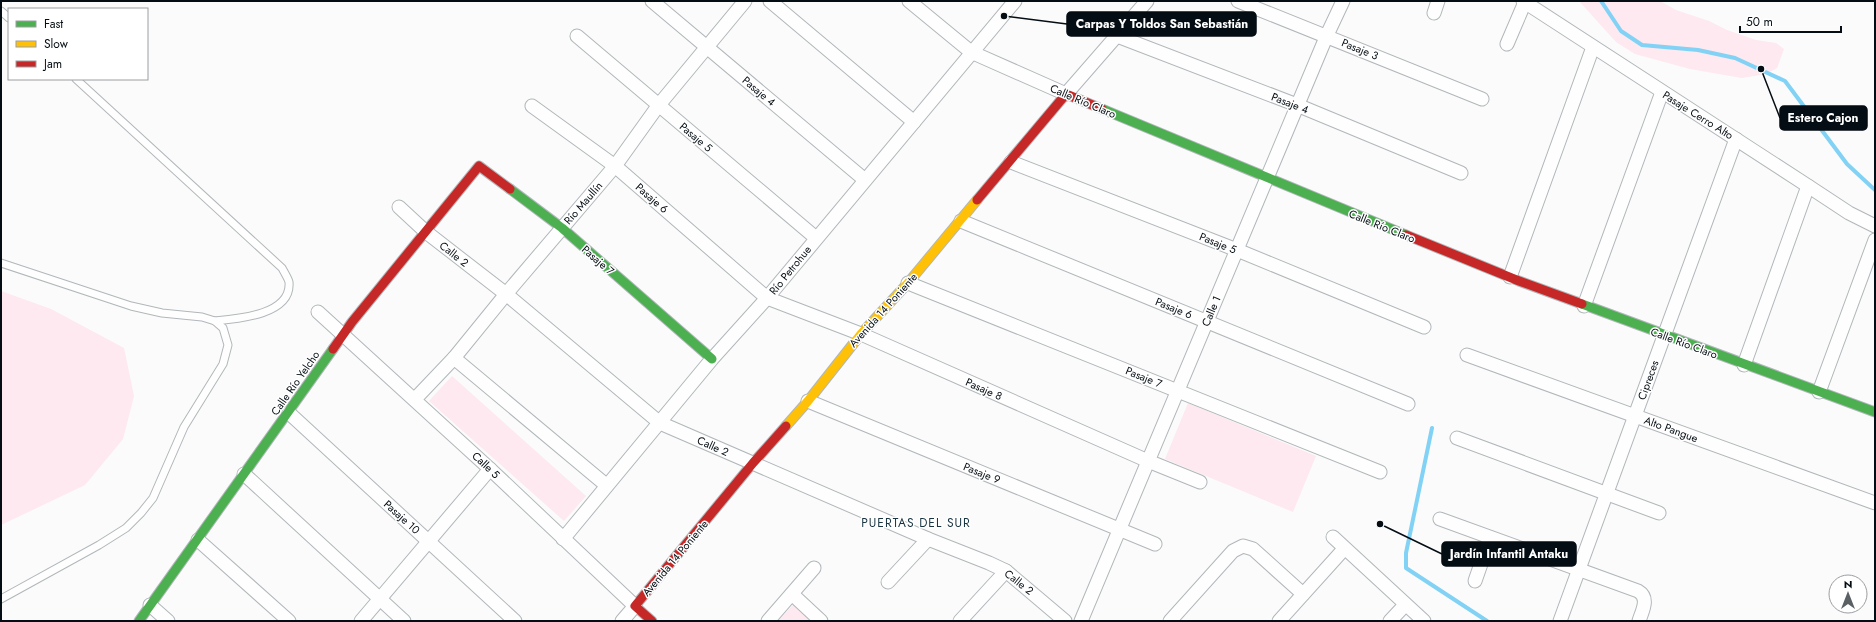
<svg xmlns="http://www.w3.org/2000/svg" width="1876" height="622" viewBox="0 0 1876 622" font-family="Jost,sans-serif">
<rect width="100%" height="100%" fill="#fbfbfb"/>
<g fill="#fde9ef">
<polygon points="1579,1 1660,1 1676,10 1709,21 1727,30 1756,40 1776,43 1784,49 1777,68 1766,74 1742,78 1690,69 1635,54 1616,42"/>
<polygon points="1,291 51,309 124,348 134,396 123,439 85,485 1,525"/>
<polygon points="452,376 586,496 564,521 429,401"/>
<polygon points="1188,403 1316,456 1293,512 1165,459"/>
<polygon points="794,604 812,621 778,621"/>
</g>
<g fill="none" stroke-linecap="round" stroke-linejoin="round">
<g stroke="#81d2f5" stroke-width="4">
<polyline points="1601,1 1621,31 1642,45 1698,50 1735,58 1785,81 1847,164 1875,190"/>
<polyline points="1432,428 1406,553 1406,568 1487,621"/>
</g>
<defs>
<g id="lane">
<polyline points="1,11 9,18"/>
<path d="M 76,79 L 282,268 C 284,272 288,278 289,282 C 292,315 237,319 215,321"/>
<polyline points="1,263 131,306 162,313 202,317 215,321 223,328 228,345 223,364 184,427 153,498 141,513 126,528 99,545 1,599"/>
</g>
<g id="street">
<polyline points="652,1 865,180"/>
<polyline points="770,1 914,122"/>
<polyline points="909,1 971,52 1066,94 1147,1"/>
<polyline points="1238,1 1482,99"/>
<polyline points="1523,1 1808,186 1849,213 1875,226"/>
<polyline points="1434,13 1438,1"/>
<polyline points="577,36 816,238"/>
<polyline points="1117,36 1297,105 1461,173"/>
<polyline points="1507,44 1525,2"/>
<polyline points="532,106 615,166 767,298 861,334 1148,461 1200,482"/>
<polyline points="1011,162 1237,250 1424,327"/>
<polyline points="399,207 426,232 506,294 660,423 928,539 989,563 1006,571 1065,621"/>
<polyline points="961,221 1408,404"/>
<polyline points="1510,277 1593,47"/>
<polyline points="908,283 1380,472"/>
<polyline points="1584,306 1662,92"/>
<polyline points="318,312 490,469 635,606 622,621"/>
<polyline points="1467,355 1875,503"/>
<polyline points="454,358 606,485"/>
<polyline points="1744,365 1808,186"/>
<polyline points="1819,392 1875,240"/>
<polyline points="415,399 454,358 506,294 615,166 658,106 745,1"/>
<polyline points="808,401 1155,544"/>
<polyline points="289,413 515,621"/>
<polyline points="1457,438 1659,513"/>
<polyline points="244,474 404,621"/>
<path d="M 1440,519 L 1638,591 C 1650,598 1642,611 1639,621"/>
<polyline points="1333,537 1424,621"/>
<polyline points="563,539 712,359 767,298 1015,1"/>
<polyline points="198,540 289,621"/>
<polyline points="1475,581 1490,538"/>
<polyline points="888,582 928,539"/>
<polyline points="792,594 821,621"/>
<polyline points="150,605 168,621"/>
<polyline points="361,621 490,469"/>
<polyline points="768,621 814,568"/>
<polyline points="960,621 1006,571"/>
<polyline points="1081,621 1327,35 1343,1"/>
<polyline points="1170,621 1233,551 1243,546 1253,549 1303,594"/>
<polyline points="1279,621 1344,549"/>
<polyline points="1390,621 1405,605"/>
<polyline points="1560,621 1736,139"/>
</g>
<g id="fast">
<polyline points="1102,109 1406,235"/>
<polyline points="510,189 562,228 712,359"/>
<polyline points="1582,304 1875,412"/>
<polyline points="139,621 333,349"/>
</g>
<polyline id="slow" points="786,426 808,401 861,334 908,283 977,200"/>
<g id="jam">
<polyline points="977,200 1066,94 1102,109"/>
<polyline points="1406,235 1519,281 1582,304"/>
<polyline points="333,349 352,322 479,166 510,189"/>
<polyline points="652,621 635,606 753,463 786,426"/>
</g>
</defs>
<use href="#lane" stroke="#b1b7ba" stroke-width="9"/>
<use href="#street" stroke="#b1b7ba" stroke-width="15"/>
<use href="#fast" stroke="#b1b7ba" stroke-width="11"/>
<use href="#slow" stroke="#b1b7ba" stroke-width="11"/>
<use href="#jam" stroke="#b1b7ba" stroke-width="11"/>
<use href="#lane" stroke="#fefefe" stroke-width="7"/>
<use href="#street" stroke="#fefefe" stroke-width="13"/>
<use href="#fast" stroke="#4caf50" stroke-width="9"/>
<use href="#slow" stroke="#ffc107" stroke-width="9"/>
<use href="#jam" stroke="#c62828" stroke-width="9"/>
</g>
<g text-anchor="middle" stroke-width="3" stroke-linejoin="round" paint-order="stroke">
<g font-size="11" fill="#040d13" stroke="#fff">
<text transform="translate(1360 49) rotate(22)" y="4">Pasaje 3</text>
<text transform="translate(759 91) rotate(40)" y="4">Pasaje 4</text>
<text transform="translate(1083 101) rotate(23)" y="4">Calle Río Claro</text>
<text transform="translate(1290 103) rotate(21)" y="4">Pasaje 4</text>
<text transform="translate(1698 115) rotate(32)" y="4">Pasaje Cerro Alto</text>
<text transform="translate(696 137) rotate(40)" y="4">Pasaje 5</text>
<text transform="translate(652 198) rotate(41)" y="4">Pasaje 6</text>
<text transform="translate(583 203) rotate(-49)" y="4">Río Maullín</text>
<text transform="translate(1382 226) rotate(22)" y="4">Calle Río Claro</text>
<text transform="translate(1218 243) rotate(22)" y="4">Pasaje 5</text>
<text transform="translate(454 254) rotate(38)" y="4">Calle 2</text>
<text transform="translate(598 260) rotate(41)" y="4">Pasaje 7</text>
<text transform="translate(790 270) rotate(-51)" y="4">Río Petrohue</text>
<text transform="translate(1174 308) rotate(22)" y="4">Pasaje 6</text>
<text transform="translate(883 310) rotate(-48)" y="4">Avenida 14 Poniente</text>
<text transform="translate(1211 311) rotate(-67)" y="4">Calle 1</text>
<text transform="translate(1684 343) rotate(20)" y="4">Calle Río Claro</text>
<text transform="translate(1144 377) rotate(22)" y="4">Pasaje 7</text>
<text transform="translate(1648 380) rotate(-70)" y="4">Cipreces</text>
<text transform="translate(295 383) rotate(-55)" y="4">Calle Río Yelcho</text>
<text transform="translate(984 389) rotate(24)" y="4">Pasaje 8</text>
<text transform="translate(1671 429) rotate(20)" y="4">Alto Pangue</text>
<text transform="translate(713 446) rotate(24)" y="4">Calle 2</text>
<text transform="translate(486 465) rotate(43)" y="4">Calle 5</text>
<text transform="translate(982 473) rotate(22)" y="4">Pasaje 9</text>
<text transform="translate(402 517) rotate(42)" y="4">Pasaje 10</text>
<text transform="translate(675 558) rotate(-50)" y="4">Avenida 14 Poniente</text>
<text transform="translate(1019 582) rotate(38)" y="4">Calle 2</text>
</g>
<g font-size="12" letter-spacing="1" fill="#183441" stroke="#fff">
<text x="916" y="527">PUERTAS DEL SUR</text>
</g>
</g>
<path fill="none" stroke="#040d13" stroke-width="1.5" d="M1004 16L1067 24M1761 69L1780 118M1380 524L1442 554"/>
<g fill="#040d13" stroke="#fff" stroke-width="1.5">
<circle cx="1004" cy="16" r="4"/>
<circle cx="1761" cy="69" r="4"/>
<circle cx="1380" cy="524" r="4"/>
</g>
<g fill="#040d13" stroke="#040d13" stroke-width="1.5">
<rect x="1067" y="12" width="189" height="24" rx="4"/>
<rect x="1780" y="106" width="87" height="24" rx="4"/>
<rect x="1442" y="542" width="134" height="24" rx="4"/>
</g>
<g font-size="12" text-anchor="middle" font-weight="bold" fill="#fff">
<text x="1162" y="28">Carpas Y Toldos San Sebastián</text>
<text x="1823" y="122">Estero Cajon</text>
<text x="1509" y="558">Jardín Infantil Antaku</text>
</g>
<rect width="1876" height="622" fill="none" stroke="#040d13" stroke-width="4"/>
<rect x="8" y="8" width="140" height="72" fill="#ffffff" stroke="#9b9ea1"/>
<rect x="16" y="21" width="20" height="6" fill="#4caf50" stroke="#9b9ea1"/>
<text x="44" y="28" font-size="12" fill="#040d13">Fast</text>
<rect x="16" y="41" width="20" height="6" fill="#ffc107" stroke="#9b9ea1"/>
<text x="44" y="48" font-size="12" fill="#040d13">Slow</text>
<rect x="16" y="61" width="20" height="6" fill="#c62828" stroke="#9b9ea1"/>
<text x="44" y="68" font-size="12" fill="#040d13">Jam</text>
<g transform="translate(1848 594)"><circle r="19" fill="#ffffff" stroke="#9b9ea1"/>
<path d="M0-3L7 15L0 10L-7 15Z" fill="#5a6064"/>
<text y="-6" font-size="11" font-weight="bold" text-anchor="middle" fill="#040d13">N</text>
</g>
<path d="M1740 26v6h101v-6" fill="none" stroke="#040d13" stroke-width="2"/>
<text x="1746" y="26" font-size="12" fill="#040d13" stroke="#ffffff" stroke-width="3" paint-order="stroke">50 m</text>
</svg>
